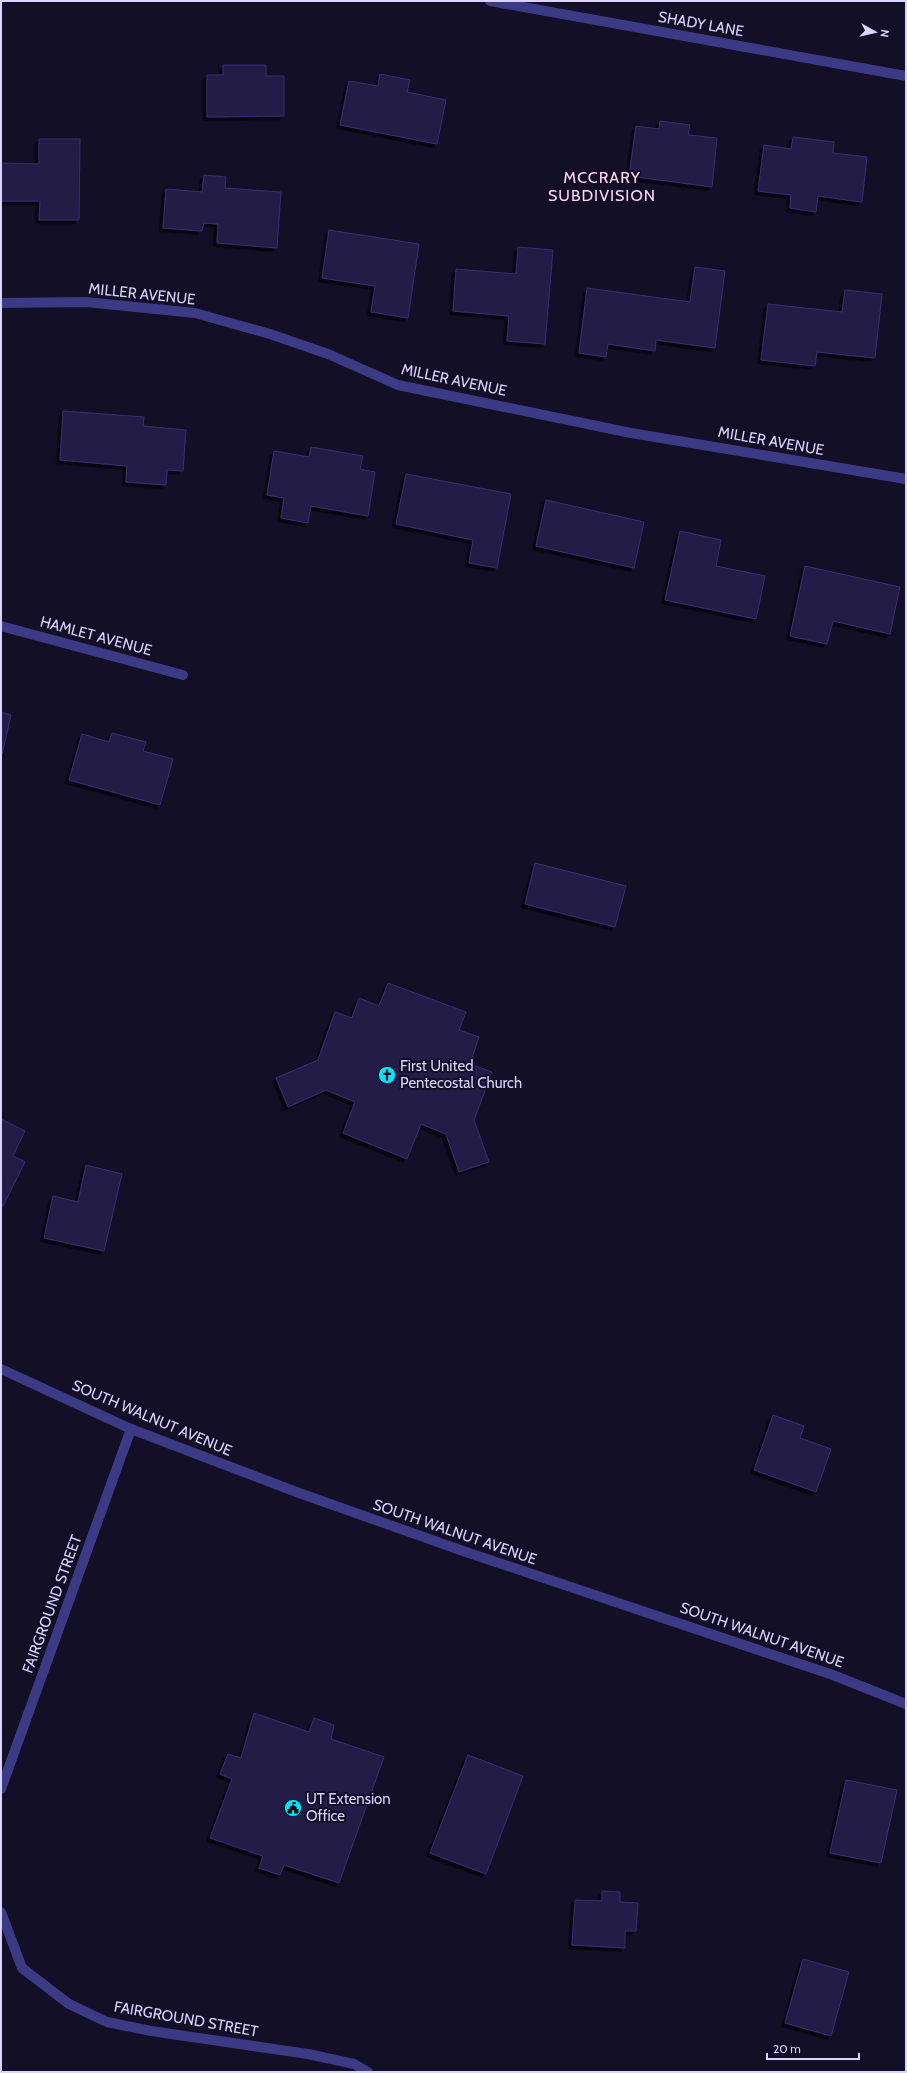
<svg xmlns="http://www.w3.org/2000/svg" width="907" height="2073" viewBox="0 0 907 2073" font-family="Cabin,sans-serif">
<defs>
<filter id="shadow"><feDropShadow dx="-3.5" dy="3.5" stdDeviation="0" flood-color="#0009"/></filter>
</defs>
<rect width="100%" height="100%" fill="#130f26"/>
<g fill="#241b47" stroke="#3b2d73" filter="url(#shadow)">
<polygon points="223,65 266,65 266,76 284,76 284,116 207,117 207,75 223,75"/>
<polygon points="380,74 410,80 407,92 446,100 437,144 340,125 349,81 378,86"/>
<polygon points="660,121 690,125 688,135 717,138 712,187 629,176 636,126 659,129"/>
<polygon points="793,137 834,142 833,153 867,157 862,202 818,196 816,212 790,208 791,195 758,191 764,145 791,149"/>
<polygon points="39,139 80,139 79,220 39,220 40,201 1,201 1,163 39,164"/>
<polygon points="204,175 226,177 225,188 281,192 277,248 217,243 218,224 204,223 202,231 163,228 166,189 202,192"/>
<polygon points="329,230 419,244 408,318 371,312 375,286 322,278"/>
<polygon points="518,247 553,250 545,344 507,341 509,316 453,311 456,269 516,274"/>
<polygon points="695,267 725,271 715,348 656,340 655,351 608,344 606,357 579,353 587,288 690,302"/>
<polygon points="845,290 882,294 875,358 817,352 815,366 761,360 768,304 842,312"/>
<polygon points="63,411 144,417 143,426 186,430 183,471 167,470 166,485 126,482 127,466 60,460"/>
<polygon points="311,447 363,456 360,469 375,472 368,516 311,506 308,523 281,518 284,498 267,495 274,451 309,457"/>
<polygon points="406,474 511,494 497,568 469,563 473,540 396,524"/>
<polygon points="546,500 644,522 634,568 536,546"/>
<polygon points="680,531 721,540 716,566 765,576 756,619 665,600"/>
<polygon points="805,566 900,587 890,634 833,621 827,644 790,636"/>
<polygon points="1,712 11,715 2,754 1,754"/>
<polygon points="112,733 146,742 143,751 173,759 160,805 69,780 82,734 109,742"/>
<polygon points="535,863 626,886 615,927 525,904"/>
<polygon points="388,983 466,1012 459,1030 479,1037 470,1064 492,1072 474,1120 489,1162 459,1172 446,1134 421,1124 407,1159 343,1133 355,1102 326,1090 288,1107 276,1078 318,1060 335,1012 352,1018 359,998 379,1006"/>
<polygon points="1,1119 25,1131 13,1156 25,1162 3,1206 1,1205"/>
<polygon points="86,1165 122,1174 104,1251 44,1238 53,1196 78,1202"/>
<polygon points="773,1415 804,1426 800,1438 831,1449 816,1492 754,1470"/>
<polygon points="254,1713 309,1732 314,1718 334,1725 331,1739 384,1757 339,1883 284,1865 280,1875 259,1868 263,1856 210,1838 232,1779 220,1774 228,1754 241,1758"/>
<polygon points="468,1755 523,1776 486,1874 430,1853"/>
<polygon points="846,1780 897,1790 881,1863 830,1853"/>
<polygon points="602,1891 620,1892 620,1902 638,1903 636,1931 625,1931 625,1948 572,1945 575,1900 602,1901"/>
<polygon points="803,1959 849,1972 831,2036 785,2023"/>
</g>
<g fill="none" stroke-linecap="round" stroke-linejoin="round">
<g stroke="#3d3a85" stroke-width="10">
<polyline points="490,1 906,76"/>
<polyline points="1,303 86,302 195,313 270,334 328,354 398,385 631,433 906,479"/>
<polyline points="1,626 183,675"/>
<polyline points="1,1369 131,1429 299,1493 466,1552 833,1675 906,1704"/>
<polyline points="1,1789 131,1429"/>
<polyline points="1,1912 22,1968 69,2004 107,2022 151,2031 308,2054 354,2064 368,2072"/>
</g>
</g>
<defs>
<symbol id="church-disc" viewBox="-11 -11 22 22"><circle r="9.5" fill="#00e5ff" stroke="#130f26"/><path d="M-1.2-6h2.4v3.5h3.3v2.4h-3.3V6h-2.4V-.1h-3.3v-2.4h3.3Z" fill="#111"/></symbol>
<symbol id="civic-disc" viewBox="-11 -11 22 22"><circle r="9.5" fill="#00e5ff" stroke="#130f26"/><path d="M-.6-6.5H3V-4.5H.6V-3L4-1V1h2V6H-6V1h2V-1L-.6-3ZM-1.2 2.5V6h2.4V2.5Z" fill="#111"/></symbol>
</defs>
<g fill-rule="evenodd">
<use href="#church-disc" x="377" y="1065" width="20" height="20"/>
<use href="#civic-disc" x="283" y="1798" width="20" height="20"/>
</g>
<g text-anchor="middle" stroke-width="4" stroke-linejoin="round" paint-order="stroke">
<g font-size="15" fill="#d9d4ff" stroke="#130f26">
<text transform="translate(701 24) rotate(10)" y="5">SHADY LANE</text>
<text transform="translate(142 294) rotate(6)" y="5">MILLER AVENUE</text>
<text transform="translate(454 380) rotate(12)" y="5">MILLER AVENUE</text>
<text transform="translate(771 441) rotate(10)" y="5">MILLER AVENUE</text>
<text transform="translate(96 636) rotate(15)" y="5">HAMLET AVENUE</text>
<text transform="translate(152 1418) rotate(23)" y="5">SOUTH WALNUT AVENUE</text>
<text transform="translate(455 1532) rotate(19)" y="5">SOUTH WALNUT AVENUE</text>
<text transform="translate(52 1604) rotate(-70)" y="5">FAIRGROUND STREET</text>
<text transform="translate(762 1635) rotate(19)" y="5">SOUTH WALNUT AVENUE</text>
<text transform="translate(186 2019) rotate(10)" y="5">FAIRGROUND STREET</text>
</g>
<g font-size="15" fill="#d9d4ff" stroke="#130f26" text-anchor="start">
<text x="400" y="1071">First United<tspan x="400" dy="17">Pentecostal Church</tspan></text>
<text x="306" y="1804">UT Extension<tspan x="306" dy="17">Office</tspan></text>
</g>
<g font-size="16" letter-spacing="1" fill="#ffd6f0" stroke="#130f26">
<text x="602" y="183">MCCRARY<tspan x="602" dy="18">SUBDIVISION</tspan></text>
</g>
</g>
<rect width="907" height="2073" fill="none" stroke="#d9d4ff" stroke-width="4"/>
<g transform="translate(875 32) rotate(98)" stroke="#130f26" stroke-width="3" paint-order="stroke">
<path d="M0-3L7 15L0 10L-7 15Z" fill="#d9d4ff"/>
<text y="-6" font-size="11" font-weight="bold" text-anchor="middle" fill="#d9d4ff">N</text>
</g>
<path d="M767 2053v6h92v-6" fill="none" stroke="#d9d4ff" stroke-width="2"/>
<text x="773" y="2053" font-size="12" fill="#d9d4ff" stroke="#130f26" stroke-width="3" paint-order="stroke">20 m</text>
</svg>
